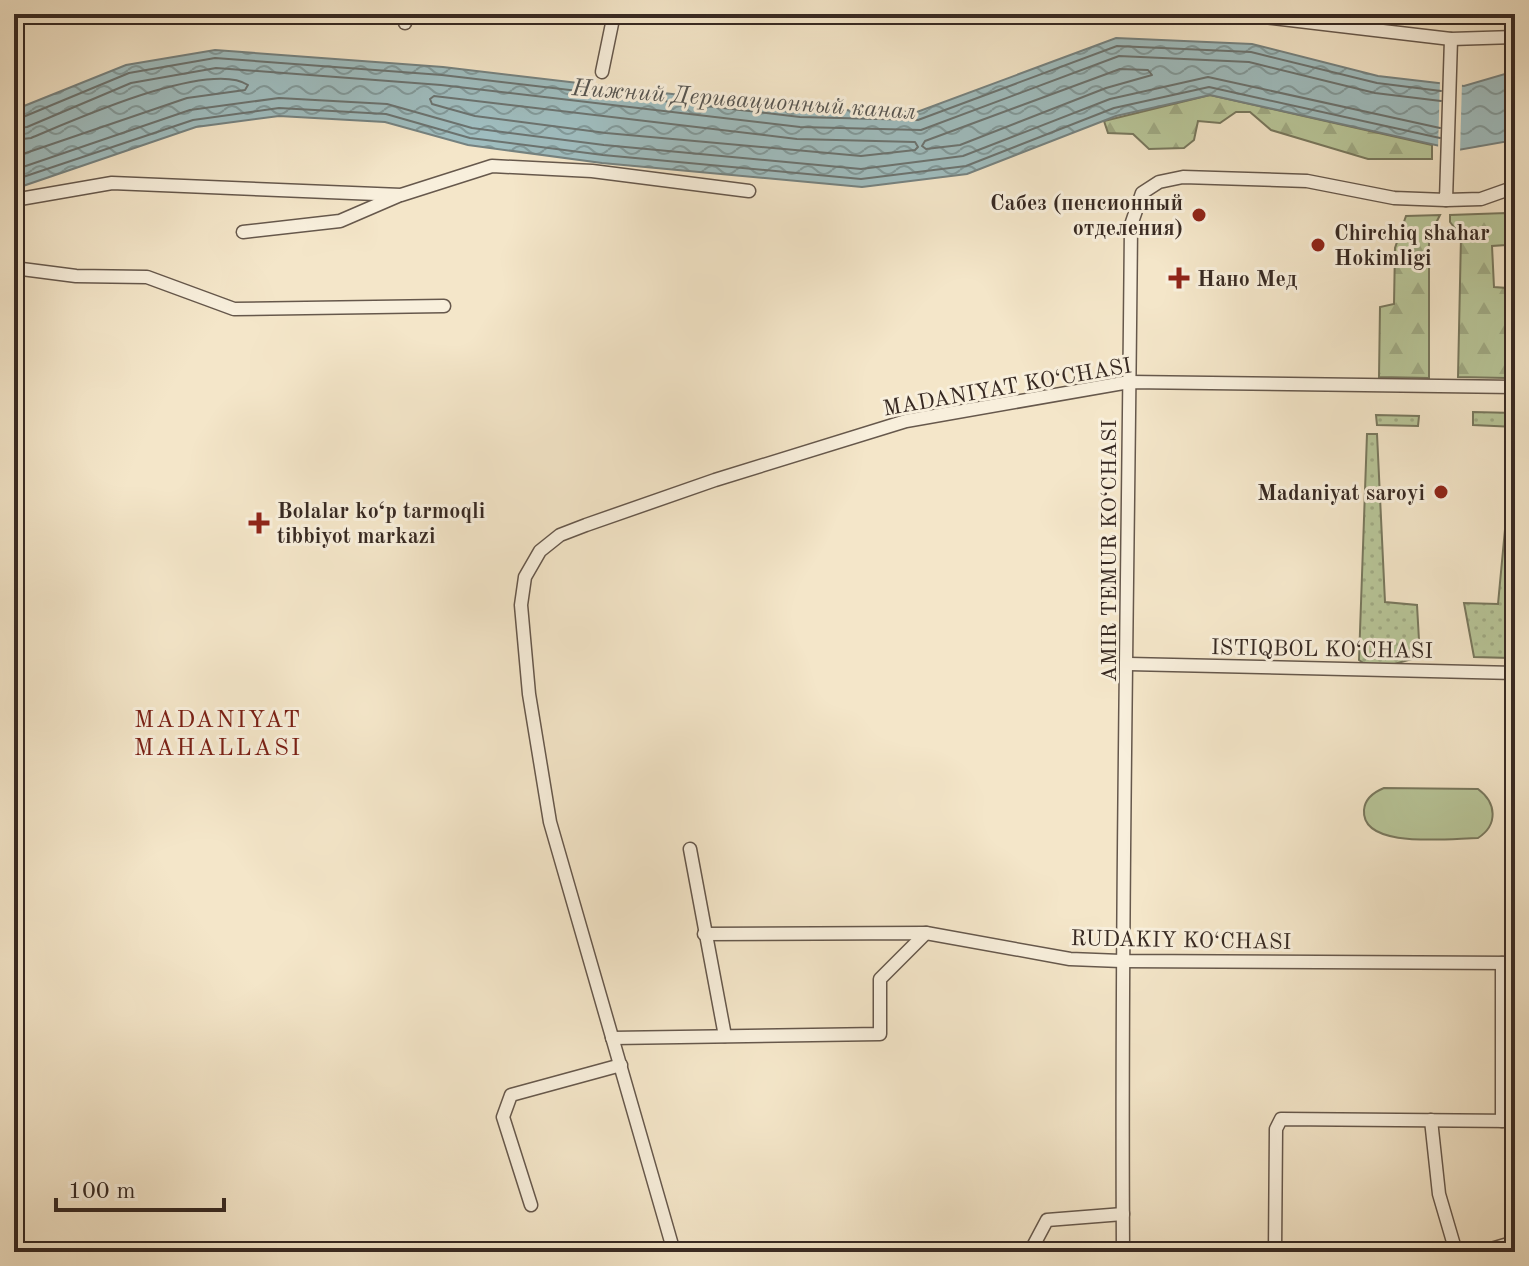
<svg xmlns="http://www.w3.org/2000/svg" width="1529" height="1266" viewBox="0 0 1529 1266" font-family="'Old Standard TT',serif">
<defs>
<pattern id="grass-dots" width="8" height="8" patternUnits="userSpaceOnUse" patternTransform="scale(2)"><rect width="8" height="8" fill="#b8c699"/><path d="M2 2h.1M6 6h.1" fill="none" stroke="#9faa84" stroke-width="1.8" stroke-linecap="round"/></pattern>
<pattern id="forest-firs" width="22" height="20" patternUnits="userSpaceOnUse" patternTransform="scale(2)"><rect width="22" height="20" fill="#b8c699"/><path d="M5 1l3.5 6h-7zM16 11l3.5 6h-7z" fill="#9faa84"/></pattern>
<pattern id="water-waves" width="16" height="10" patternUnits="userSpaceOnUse" patternTransform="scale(2)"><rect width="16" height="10" fill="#9fbdbf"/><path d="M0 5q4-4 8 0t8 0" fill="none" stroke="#829a9b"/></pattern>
</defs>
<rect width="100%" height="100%" fill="#f4e6c9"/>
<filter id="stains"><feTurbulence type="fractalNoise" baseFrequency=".0025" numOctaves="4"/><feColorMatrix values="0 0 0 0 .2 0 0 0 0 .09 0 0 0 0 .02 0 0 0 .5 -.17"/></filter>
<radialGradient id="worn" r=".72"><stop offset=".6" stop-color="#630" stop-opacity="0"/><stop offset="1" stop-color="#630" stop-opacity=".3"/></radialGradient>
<g fill="url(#grass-dots)" stroke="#78785e" stroke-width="2">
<polygon points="1473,412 1515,413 1515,427 1473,425"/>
<polygon points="1376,415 1419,416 1418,426 1377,425"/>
<path d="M 1367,434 L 1377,434 L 1385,602 L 1417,605 L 1420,658 C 1403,658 1378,676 1359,660 Z"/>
<polygon points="1513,444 1515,666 1512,668 1510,658 1474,657 1464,603 1498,604"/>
</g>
<g fill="url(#forest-firs)" stroke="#78785e" stroke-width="2">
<polygon points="1210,95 1432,145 1432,159 1368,159 1271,130 1250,112 1236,112 1220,123 1198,121 1194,140 1184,148 1149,149 1133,134 1108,133 1104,121"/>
<polygon points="1506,213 1506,245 1492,246 1494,287 1507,288 1506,378 1458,377 1461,236 1450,222 1450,215"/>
<polygon points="1440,215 1429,237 1429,378 1379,377 1380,307 1394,304 1395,248 1406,216"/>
</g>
<path fill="#b8c699" stroke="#78785e" stroke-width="2" d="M 1384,788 L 1478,789 C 1497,803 1498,825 1478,838 C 1451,838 1361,850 1364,810 C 1365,798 1374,792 1384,788 Z"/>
<polygon fill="url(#water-waves)" stroke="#758280" stroke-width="2" points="1116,38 1252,44 1378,76 1464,86 1515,71 1515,140 1458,150 1210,95 1116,116 967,174 862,187 602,163 468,145 385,122 279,116 196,127 14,189 14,110 126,65 215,50 443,67 800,109 917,112"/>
<polygon fill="#f4e6c9" points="1440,79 1462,82 1460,154 1438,150"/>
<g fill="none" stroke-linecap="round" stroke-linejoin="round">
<g stroke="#6b7370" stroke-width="2">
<polygon points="1120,69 1148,70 1152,75 1106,88 960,145 926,149 922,146 925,141"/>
<polygon points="434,96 797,139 915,142 918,147 915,150 861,156 606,133 475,116 432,104 430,99"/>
<polyline points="14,118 23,117 129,73 215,58 442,75 800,117 918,120 1117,46 1251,52 1377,83 1441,91"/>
<polyline points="14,128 27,127 131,83 216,68 441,85 800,127 921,130 1119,56 1249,62 1375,93 1441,101"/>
<path d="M 14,140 L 31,138 C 72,121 209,59 248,85 L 245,90 L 187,98 L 14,157"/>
<polyline points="14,170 190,110 279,98 387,104 472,128 604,145 861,169 963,156 1110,99 1208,77 1440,128"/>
<polyline points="14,180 193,120 279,108 386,114 470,138 603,155 861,179 966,166 1114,108 1209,87 1440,138"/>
</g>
<defs>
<g id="minor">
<polyline points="405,14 405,23"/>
<polyline points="1238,14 1451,39 1515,37"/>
<polyline points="602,72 614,14"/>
<polyline points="14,200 112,183 401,195 492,166 592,171 749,191"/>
<polyline points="1446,200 1481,199 1515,187"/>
<polyline points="243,232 340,221 398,196"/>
<polyline points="14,268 76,276 147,277 234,309 444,306"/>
<polyline points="1129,664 1515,673"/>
<polyline points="690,849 725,1036"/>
<polyline points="704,934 926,933 1070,959 1121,961 1515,963"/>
<polyline points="612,1038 880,1034 880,979 926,933"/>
<polyline points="1431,1120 1439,1194 1456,1252"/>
<polyline points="1502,1121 1502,963"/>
<polyline points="531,1205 503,1117 511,1095 621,1065"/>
<polyline points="674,1252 550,822 529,694 521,605 525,577 540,551 560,535 586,525 715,480 906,421 1129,382 1515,387"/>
<polyline points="1030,1252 1047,1220 1123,1214"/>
<path d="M 1123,1252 C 1121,910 1128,568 1131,225 L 1142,193 L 1159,182 L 1183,177 L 1307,181 L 1394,198 L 1446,200 L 1451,39"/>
<polyline points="1275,1252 1276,1129 1281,1119 1515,1121"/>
<polyline points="1481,1252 1515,1242"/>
</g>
</defs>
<use href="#minor" stroke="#66584c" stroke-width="15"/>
<use href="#minor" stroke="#f8efdc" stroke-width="12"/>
</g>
<g fill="#8f2418" stroke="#f8efdc" stroke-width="3">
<circle cx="1199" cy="215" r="8"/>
<circle cx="1318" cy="245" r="8"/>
<path d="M1175 266h8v8h8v8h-8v8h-8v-8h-8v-8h8z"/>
<circle cx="1441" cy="492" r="8"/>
<path d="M255 511h8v8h8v8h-8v8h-8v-8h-8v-8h8z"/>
</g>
<g text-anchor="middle" stroke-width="6" stroke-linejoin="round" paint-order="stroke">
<g font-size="22" font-weight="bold" fill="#372922" stroke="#f8efdc" text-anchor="start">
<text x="1183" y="210" text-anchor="end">Сабез (пенсионный<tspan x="1183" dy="25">отделения)</tspan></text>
<text x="1334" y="240">Chirchiq shahar<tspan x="1334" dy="25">Hokimligi</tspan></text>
<text x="1197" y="286">Нано Мед</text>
<text x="1425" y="500" text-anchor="end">Madaniyat saroyi</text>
<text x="277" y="518">Bolalar ko‘p tarmoqli<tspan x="277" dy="25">tibbiyot markazi</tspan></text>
</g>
<g font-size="22" fill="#372922" stroke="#f8efdc">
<text transform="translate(1007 386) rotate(-10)" y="8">MADANIYAT KO‘CHASI</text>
<text transform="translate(1108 551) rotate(-90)" y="8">AMIR TEMUR KO‘CHASI</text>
<text transform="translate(1322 648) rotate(1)" y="8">ISTIQBOL KO‘CHASI</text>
<text transform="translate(1181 939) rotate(1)" y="8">RUDAKIY KO‘CHASI</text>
</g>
<g font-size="24" font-style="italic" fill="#565551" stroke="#f8efdc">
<text transform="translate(744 99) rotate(4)" y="8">Нижний Деривационный канал</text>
</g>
<g font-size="24" letter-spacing="2" fill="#7a1f14" stroke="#f8efdc">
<text x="218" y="727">MADANIYAT<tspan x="218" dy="28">MAHALLASI</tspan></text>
</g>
</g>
<rect width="1529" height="1266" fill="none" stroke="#f4e6c9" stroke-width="48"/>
<rect x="16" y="16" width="1497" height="1234" fill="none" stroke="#372922" stroke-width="4"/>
<rect x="24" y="24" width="1481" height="1218" fill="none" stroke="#372922" stroke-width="2"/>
<path d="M56 1198v12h168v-12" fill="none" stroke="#372922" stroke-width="4"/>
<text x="68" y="1198" font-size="24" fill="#372922" stroke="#f8efdc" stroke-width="6" paint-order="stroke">100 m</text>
<rect width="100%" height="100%" filter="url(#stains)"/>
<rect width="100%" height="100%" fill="url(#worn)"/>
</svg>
